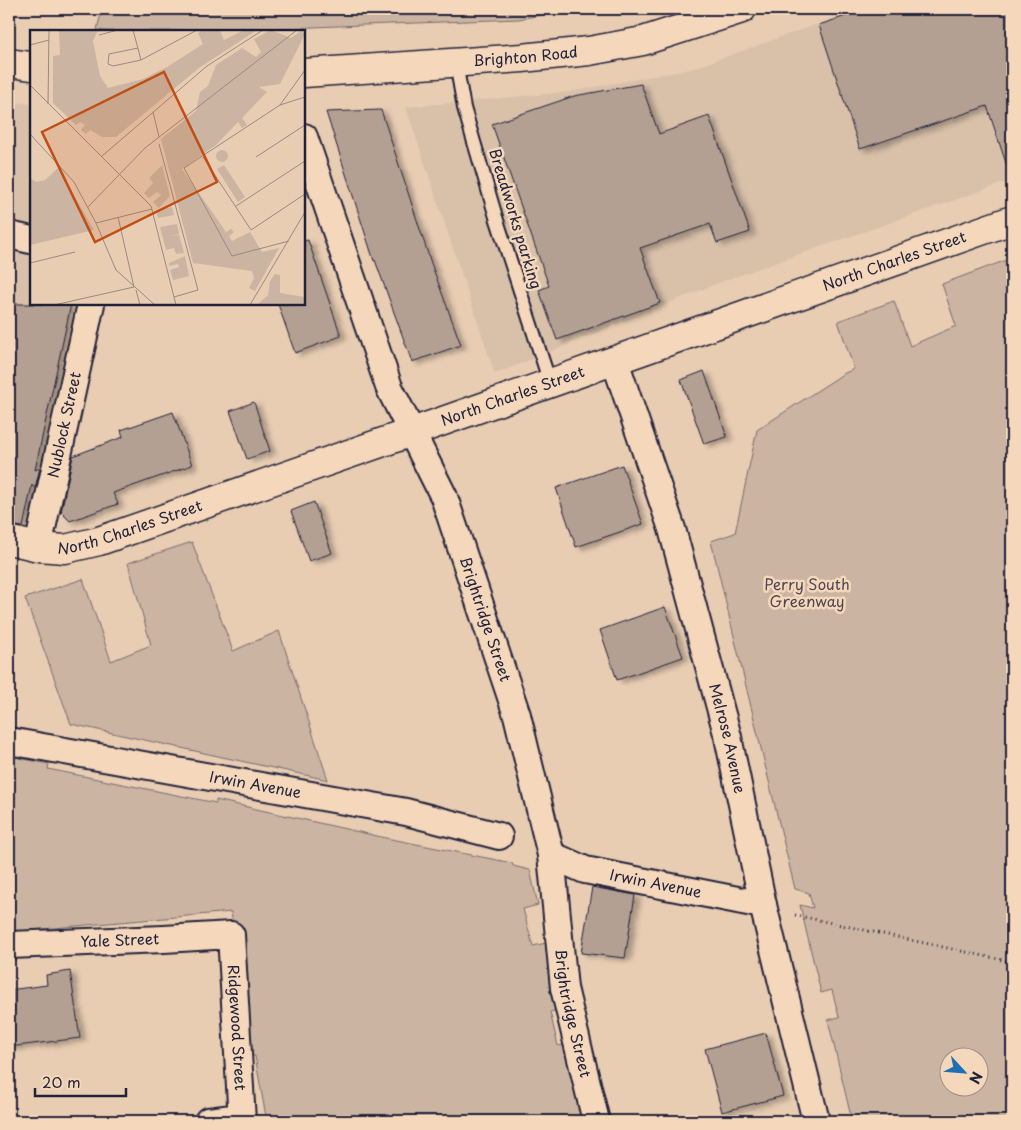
<svg xmlns="http://www.w3.org/2000/svg" width="1021" height="1130" viewBox="0 0 1021 1130" font-family="'Playpen Sans',sans-serif">
<defs>
<filter id="shadow"><feDropShadow dx="5.5" dy="3" stdDeviation="2.5" flood-color="#0004"/></filter>
</defs>
<rect width="100%" height="100%" fill="#e8cdb3"/>
<filter id="ink" filterUnits="userSpaceOnUse"><feTurbulence type="fractalNoise" baseFrequency=".02" numOctaves="2"/><feDisplacementMap in="SourceGraphic" scale="10" xChannelSelector="R" yChannelSelector="G"/><feConvolveMatrix kernelMatrix="1 2 1 2 8 2 1 2 1" color-interpolation-filters="sRGB"/></filter>
<g filter="url(#ink)">
<g fill="#d8c0a9">
<polygon points="860,9 1012,9 1012,180 723,281 495,374 406,107 568,92 691,69"/>
<polygon points="9,102 31,104 31,304 74,304 31,519 9,515"/>
</g>
<g fill="#cbb4a2" stroke="#766b6e" fill-rule="evenodd">
<polygon points="102,9 574,9 519,19 312,27 254,31 106,31 97,30"/>
<path d="M 1012,258 L 1012,1121 L 852,1121 L 828,1020 L 839,1017 L 832,990 L 821,993 L 800,905 L 813,908 L 809,893 L 795,889 L 711,541 L 735,533 L 757,430 L 843,374 L 854,369 L 838,321 L 894,301 L 910,346 L 956,326 L 942,284 ZM 948,1058 L 978,1058 L 978,1088 L 948,1088 Z"/>
<polygon points="192,542 233,651 279,631 328,780 71,724 25,598 83,579 111,661 151,645 128,563"/>
<polygon points="9,756 49,764 48,769 216,803 216,800 386,838 512,863 513,866 530,870 538,905 523,909 533,946 546,943 561,1009 550,1012 558,1046 568,1044 584,1121 262,1121 262,1118 266,1117 255,1056 252,1056 231,912 9,932"/>
</g>
<g fill="#b4a093" stroke="#22223b" filter="url(#shadow)">
<polygon points="867,9 1012,9 1012,168 1008,169 987,106 860,149 819,25"/>
<polygon points="641,84 659,134 709,116 750,232 717,243 710,224 640,248 660,303 557,340 539,290 549,286 492,124 574,96"/>
<polygon points="381,110 431,263 461,345 412,362 375,260 374,261 326,112"/>
<polygon points="308,240 341,336 295,353 278,304 304,304 304,241"/>
<polygon points="9,304 71,304 35,470 40,468 35,488 32,485 23,527 9,525"/>
<polygon points="704,371 727,437 704,444 681,380"/>
<polygon points="254,402 270,451 247,459 230,411"/>
<polygon points="173,412 192,465 113,493 118,504 70,521 61,512 73,456 123,437 121,430"/>
<polygon points="622,465 643,524 576,547 556,488"/>
<polygon points="314,502 332,553 309,561 291,511"/>
<polygon points="665,607 683,657 617,680 600,630"/>
<polygon points="592,887 635,895 625,958 581,953"/>
<polygon points="70,971 80,1038 9,1047 9,990 47,985 46,975"/>
<polygon points="766,1033 783,1096 722,1112 705,1049"/>
</g>
<g fill="none" stroke-linecap="round" stroke-linejoin="round">
<defs>
<polyline id="service" points="456,63 464,108 496,217 550,383"/>
<g id="minor">
<path id="s1" d="M 304,137 L 389,387 L 444,497 L 517,715 L 551,855 L 564,988 L 596,1121"/>
<polyline points="9,235 31,240"/>
<path id="s2" d="M 615,361 L 672,529 L 728,737 L 763,905 L 816,1121"/>
<path id="s3" d="M 38,547 L 91,304"/>
<path id="s4" d="M 9,741 L 406,812 L 499,836"/>
<path id="s5" d="M 551,855 L 585,870 L 763,905"/>
<path id="s6" d="M 9,945 L 164,939 L 231,935 L 242,1121"/>
<polyline points="208,1121 241,1117"/>
</g>
<g id="tertiary">
<polyline points="9,63 31,66"/>
<path id="s7" d="M 304,73 L 522,58 L 589,51 L 643,41 L 742,9"/>
<path id="s8" d="M 9,540 L 38,547 L 65,549 L 99,541 L 412,432 L 1012,220"/>
</g>
</defs>
<use href="#service" stroke="#22223b" stroke-width="16"/>
<use href="#minor" stroke="#22223b" stroke-width="30"/>
<use href="#tertiary" stroke="#22223b" stroke-width="31"/>
<polyline stroke="#22223b" stroke-width="3" stroke-dasharray="1 4" stroke-linecap="butt" points="795,915 1012,962"/>
<use href="#service" stroke="#f5d8bb" stroke-width="12"/>
<use href="#minor" stroke="#f5d8bb" stroke-width="26"/>
<use href="#tertiary" stroke="#f5d8bb" stroke-width="28"/>
</g>
</g>
<g text-anchor="middle" stroke-width="5" stroke-linejoin="round" paint-order="stroke">
<g font-size="15" fill="#22223b" stroke="#f5d8bb">
<text dy="5" stroke="none"><textPath href="#s7" startOffset="222">Brighton Road</textPath></text>
<text transform="translate(515 219) rotate(73)" y="5">Breadworks parking</text>
<text dy="5" stroke="none"><textPath href="#s8" startOffset="935">North Charles Street</textPath></text>
<text dy="5" stroke="none"><textPath href="#s8" startOffset="530">North Charles Street</textPath></text>
<text dy="5" stroke="none"><textPath href="#s3" startOffset="125">Nublock Street</textPath></text>
<text dy="5" stroke="none"><textPath href="#s8" startOffset="125">North Charles Street</textPath></text>
<text dy="5" stroke="none"><textPath href="#s1" startOffset="516">Brightridge Street</textPath></text>
<text dy="5" stroke="none"><textPath href="#s2" startOffset="394">Melrose Avenue</textPath></text>
<text dy="5" stroke="none"><textPath href="#s4" startOffset="250">Irwin Avenue</textPath></text>
<text dy="5" stroke="none"><textPath href="#s5" startOffset="109">Irwin Avenue</textPath></text>
<text dy="5" stroke="none"><textPath href="#s6" startOffset="111">Yale Street</textPath></text>
<text dy="5" stroke="none"><textPath href="#s1" startOffset="921">Brightridge Street</textPath></text>
<text dy="5" stroke="none"><textPath href="#s6" startOffset="315">Ridgewood Street</textPath></text>
</g>
<g font-size="15" fill="#4c4655" stroke="#f5d8bb">
<text x="807" y="590">Perry South<tspan x="807" dy="17">Greenway</tspan></text>
</g>
</g>
<g transform="translate(30 30)">
<rect width="275" height="275" fill="#e8cdb3"/>
<path d="M 29,0 L 75,0 L 67,2 L 63,11 L 70,46 L 78,58 L 113,49 L 137,37 L 173,14 L 168,3 L 173,0 L 190,0 L 194,10 L 214,0 L 227,0 L 169,38 L 86,107 L 72,107 L 60,100 L 56,104 L 51,100 L 55,95 L 50,92 L 46,95 L 23,73 L 23,26 L 30,25 ZM 241,0 L 261,8 L 271,1 L 275,4 L 250,54 L 229,57 L 237,62 L 212,88 L 217,95 L 212,98 L 208,92 L 186,115 L 152,139 L 196,202 L 201,199 L 204,202 L 199,206 L 202,211 L 220,202 L 232,222 L 249,218 L 225,261 L 219,258 L 224,248 L 222,241 L 163,233 L 131,109 L 166,81 L 170,62 L 178,56 L 186,35 L 212,18 L 226,27 L 231,22 L 224,9 ZM186 126a6 6 0 1 1 12 0a6 6 0 1 1-12 0ZM 132,135 L 140,166 L 129,178 L 123,172 L 131,165 L 127,162 L 119,168 L 114,163 L 123,153 L 119,148 ZM 194,135 L 215,167 L 208,172 L 187,139 ZM 28,138 L 64,200 L 0,215 L 0,148 L 6,152 L 15,150 ZM 142,177 L 144,185 L 128,188 L 126,180 ZM 147,194 L 149,204 L 140,206 L 149,205 L 154,223 L 146,224 L 144,218 L 136,220 L 130,197 ZM 155,226 L 159,246 L 143,250 L 140,240 L 149,237 L 148,234 L 139,236 L 139,233 ZM 245,244 L 250,245 L 250,263 L 275,267 L 275,275 L 227,275 L 238,265 L 240,251 Z" fill="#cbb4a2"/>
<path fill="none" stroke="#998983" stroke-width="1" d="M 103,0 L 111,30M 69,5 L 88,0M 0,15 L 19,10M 108,18 L 79,24 L 78,34 L 83,36 L 111,30 L 167,0M 0,55 L 121,176 L 146,275M 18,74 L 19,0M 250,75 L 275,40M 123,82 L 129,107M 0,104 L 44,152 L 66,193 L 86,240 L 125,275M 129,114 L 168,260 L 144,267M 72,126 L 177,36 L 233,0M 173,127 L 221,200 L 275,164M 226,127 L 275,95M 206,176 L 275,131M 58,177 L 115,118 L 267,0M 66,193 L 122,179M 259,211 L 202,226 L 154,138 L 250,75 L 275,67M 0,233 L 45,222M 106,260 L 110,275M 24,275 L 104,257 L 88,187M 220,275 L 275,182"/>
<path fill="#c04e15" fill-opacity="0.15" stroke="#c04e15" stroke-width="2.5" d="M 134,42 L 187,152 L 65,212 L 12,102 Z"/>
<rect width="275" height="275" fill="none" stroke="#22223b" stroke-width="2.5"/>
</g>
<rect width="1021" height="1130" fill="none" stroke="#f5d8bb" stroke-width="30"/>
<rect x="15" y="15" width="991" height="1100" fill="none" stroke="#22223b" stroke-width="2" filter="url(#ink)"/>
<g transform="translate(964 1072) rotate(116)"><circle r="24" fill="#f5d8bb" stroke="#a18f88"/>
<path d="M0-4L9 19L0 12L-9 19Z" fill="#1f6fb2"/>
<text y="-8" font-size="14" font-weight="bold" text-anchor="middle" fill="#22223b">N</text>
</g>
<path d="M35 1088v8h91v-8" fill="none" stroke="#22223b" stroke-width="2.5"/>
<text x="42" y="1088" font-size="15" fill="#22223b" stroke="#f5d8bb" stroke-width="4" paint-order="stroke">20 m</text>
</svg>
